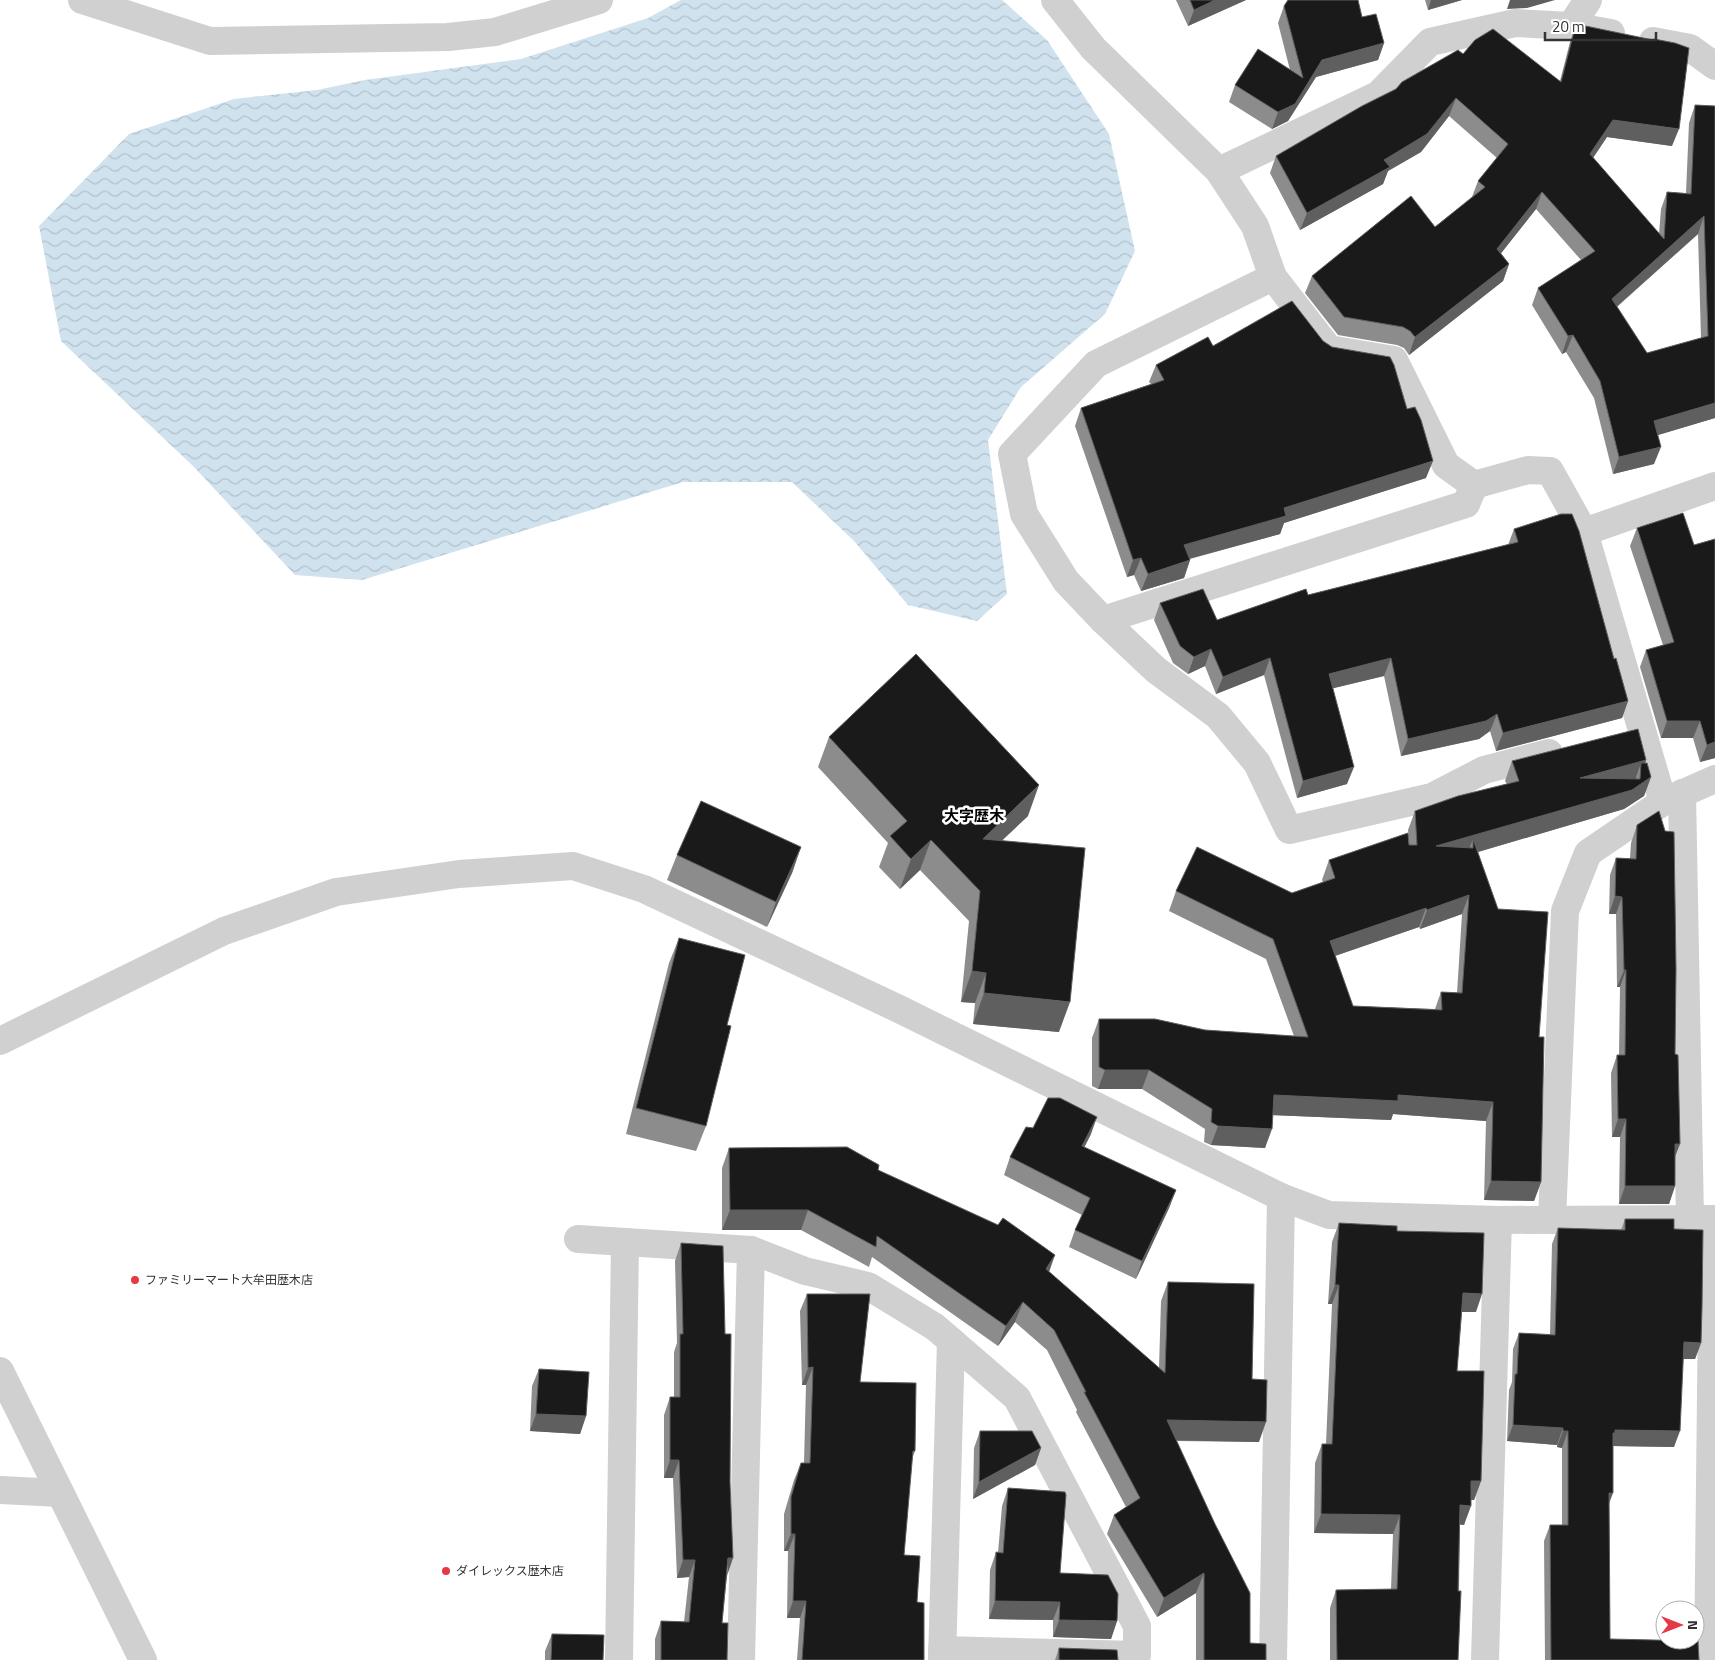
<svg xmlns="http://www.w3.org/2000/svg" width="1715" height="1660" viewBox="0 0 1715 1660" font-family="'Titillium Web','Noto Sans JP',sans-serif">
<defs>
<pattern id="water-waves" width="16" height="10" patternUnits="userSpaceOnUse" patternTransform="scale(1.25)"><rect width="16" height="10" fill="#cfe2ee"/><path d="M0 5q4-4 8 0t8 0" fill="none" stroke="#b2c2cd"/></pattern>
</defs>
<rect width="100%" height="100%" fill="#fff"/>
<polygon fill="url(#water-waves)" points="681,0 1002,0 1047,40 1109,134 1135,251 1105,314 1021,387 988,440 1007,594 977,621 908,605 854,541 792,482 683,482 362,580 295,575 193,466 61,341 39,226 129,134 234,99 317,90 365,80 521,59 648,18"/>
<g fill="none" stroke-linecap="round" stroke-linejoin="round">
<g stroke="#d0d0d0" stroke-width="28">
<polyline points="82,0 210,41 448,37 495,32 599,0"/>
<polyline points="1055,0 1093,48 1219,171 1255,226 1273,277 1096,364 1012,454 1024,514 1066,581 1103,620 1466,504 1474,485"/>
<polyline points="1571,26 1588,0"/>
<polyline points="1653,41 1690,48 1715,66"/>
<polyline points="1219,171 1378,95 1430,42 1515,23 1571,26 1611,33"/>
<polyline points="1273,277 1329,349 1394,360 1446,465 1474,485"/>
<polyline points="1474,485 1528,470 1550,471 1584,532 1663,802"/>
<polyline points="1584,532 1715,486"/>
<polyline points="1103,620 1156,670 1218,716 1257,763 1289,830 1432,797 1484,770 1549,753"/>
<polyline points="1682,793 1690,1219"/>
<polyline points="0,1041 224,931 336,892 459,874 573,866 644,889 899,1009 1281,1197 1329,1215 1498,1220 1715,1219"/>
<polyline points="1552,1220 1565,911 1588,853 1663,802 1715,779"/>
<polyline points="578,1239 751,1250 805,1271 868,1286 935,1327 1017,1398 1137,1626 1137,1655 942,1650"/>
<polyline points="0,1371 143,1660"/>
<polyline points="0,1490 60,1493"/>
<polyline points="619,1660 625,1242"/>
<polyline points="741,1660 751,1250"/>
<polyline points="942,1660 951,1341"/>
<polyline points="1273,1660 1281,1197"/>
<polyline points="1485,1660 1498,1220"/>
<polyline points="1708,1660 1713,1219"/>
</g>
</g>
<g fill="#8c8c8c" fill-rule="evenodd">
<polygon points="1176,0 1246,0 1188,26"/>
<polygon points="1425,0 1462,0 1428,10"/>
<polygon points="1284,6 1362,17 1384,43 1378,60 1316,77 1288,121 1272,129 1229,102 1235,85 1290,70 1278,23"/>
<path d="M 1576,24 L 1672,146 L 1607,137 L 1593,158 L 1659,234 L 1661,209 L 1667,192 L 1686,193 L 1689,123 L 1695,105 L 1715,106 L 1715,418 L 1658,435 L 1654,464 L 1613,474 L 1594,398 L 1566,352 L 1562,354 L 1532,305 L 1538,288 L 1581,260 L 1536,209 L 1501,253 L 1509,264 L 1503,281 L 1409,355 L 1404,348 L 1397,345 L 1338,335 L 1305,293 L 1312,276 L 1435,227 L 1472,197 L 1478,181 L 1497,158 L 1449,116 L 1421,152 L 1388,171 L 1383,184 L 1300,230 L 1270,173 L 1276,156 L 1396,89 L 1463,54 L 1560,81 L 1570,42 ZM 1698,234 L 1701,338 L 1647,353 L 1617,307 Z"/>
<polygon points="1323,341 1407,409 1426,478 1284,523 1280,534 1190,559 1190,560 1184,578 1141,591 1134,575 1127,577 1075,426 1081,408 1151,384 1149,382 1156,365 1213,346"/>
<polygon points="1637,528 1715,758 1700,762 1693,738 1661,738 1640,667 1646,650 1663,645 1630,546"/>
<polygon points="1514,529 1614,659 1628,701 1622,718 1496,751 1490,731 1479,739 1401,756 1384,676 1333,688 1347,784 1297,798 1264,675 1216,694 1205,666 1188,674 1173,663 1154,620 1160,603 1217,620 1308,595 1508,545"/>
<polygon points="829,737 1028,816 1002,840 1059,1032 973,1024 975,1003 961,1002 969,921 920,870 900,889 879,867 888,843 818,767"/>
<path d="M 1646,760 L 1645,763 L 1651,777 L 1644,796 L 1624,809 L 1478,852 L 1539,1037 L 1541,1182 L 1534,1201 L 1484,1200 L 1486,1121 L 1393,1114 L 1391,1120 L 1272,1115 L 1265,1148 L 1211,1145 L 1204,1142 L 1205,1129 L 1142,1089 L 1098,1089 L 1092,1086 L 1092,1038 L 1099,1019 L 1205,1030 L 1294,1036 L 1266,959 L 1169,911 L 1176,891 L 1292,893 L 1323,882 L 1322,880 L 1329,860 L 1409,843 L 1408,830 L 1415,811 L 1507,784 L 1505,781 L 1512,761 ZM 1462,914 L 1457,993 L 1441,992 L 1435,1009 L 1353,1006 L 1335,956 L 1419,927 L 1420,929 Z"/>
<polygon points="1637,825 1675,1054 1675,1186 1669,1204 1619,1204 1620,1137 1612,1137 1611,1073 1617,1055 1619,1055 1620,987 1617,987 1616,914 1609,914 1610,875 1616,858 1630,858 1631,843"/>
<polygon points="801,847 792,873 767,927 667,880 677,855"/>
<polygon points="679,938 727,1025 706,1126 696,1151 626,1134 669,963"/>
<polygon points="1091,1134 1084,1147 1176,1190 1169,1208 1136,1279 1069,1247 1075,1230 1082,1215 1004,1175 1010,1157"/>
<polygon points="729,1148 878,1170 1049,1272 1159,1368 1161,1301 1168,1282 1252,1379 1259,1442 1176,1441 1250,1643 1266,1660 1196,1660 1196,1593 1157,1617 1107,1534 1114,1515 1126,1507 1076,1412 1077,1410 1047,1350 1015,1322 998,1346 872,1257 869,1267 801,1230 722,1230 722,1168"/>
<polygon points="1625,1219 1674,1229 1701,1343 1695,1359 1683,1359 1674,1447 1613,1446 1609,1502 1610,1639 1699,1660 1545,1660 1544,1541 1550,1525 1562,1525 1562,1448 1557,1447 1557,1445 1507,1441 1509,1390 1512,1382 1513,1349 1519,1333 1550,1334 1552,1244 1558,1228 1621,1230"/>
<polygon points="1339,1223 1397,1231 1476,1312 1462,1312 1457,1371 1481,1481 1474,1500 1471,1500 1464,1525 1460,1524 1458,1660 1330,1660 1330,1608 1336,1590 1391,1589 1393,1534 1314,1533 1315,1463 1322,1444 1326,1444 1332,1304 1328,1304 1332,1242"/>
<polygon points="681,1243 727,1576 722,1623 727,1660 655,1660 655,1639 661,1621 684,1622 689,1577 677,1578 673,1478 664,1478 664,1415 670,1397 674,1397 674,1352 677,1343 675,1261"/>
<polygon points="807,1294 860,1382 915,1451 912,1459 904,1555 917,1602 924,1660 797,1660 800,1618 787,1618 788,1551 784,1551 784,1514 794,1480 801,1463 804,1463 806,1385 802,1385 800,1311"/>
<polygon points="539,1369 586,1416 580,1434 530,1431 532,1386"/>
<polygon points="980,1431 1041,1448 1035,1465 973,1499 974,1448"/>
<polygon points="1008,1488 1060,1573 1117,1621 1111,1639 1053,1637 1053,1620 989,1619 990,1570 996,1552 998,1553 1002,1506"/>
<polygon points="552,1634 603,1660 545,1660 545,1651"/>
<polygon points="1059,1648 1118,1660 1055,1660"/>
</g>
<g fill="#5f5f5f">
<polygon points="1215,0 1246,0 1188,26 1194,10"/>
<polygon points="1431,0 1462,0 1428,10"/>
<polygon points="1510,0 1555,0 1527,8 1507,9"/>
<polygon points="1384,43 1378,60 1316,77 1288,121 1272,129 1278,112 1322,60"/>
<polygon points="1456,98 1449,116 1421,152 1388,171 1383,184 1300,230 1307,213 1384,160"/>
<polygon points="1613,120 1679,129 1672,146 1607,137 1584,171 1590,154"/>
<polygon points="1542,192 1536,209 1491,266 1497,249"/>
<polygon points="1704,216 1698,234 1606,316 1612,299"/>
<polygon points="1509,264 1503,281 1409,355 1415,337"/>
<polygon points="1573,335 1566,352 1562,354 1568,336"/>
<polygon points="1715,403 1715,418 1648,438 1654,421"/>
<polygon points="1661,447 1654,464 1613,474 1619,457"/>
<polygon points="1433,461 1426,478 1284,523 1280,534 1177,562 1184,545 1284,508"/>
<polygon points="1141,558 1134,575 1127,577 1133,560"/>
<polygon points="1190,560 1184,578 1141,591 1148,574"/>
<polygon points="1211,649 1205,666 1188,674 1194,657"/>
<polygon points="1270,658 1264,675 1216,694 1223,677"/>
<polygon points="1391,658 1384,676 1322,691 1329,674"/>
<polygon points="1628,701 1622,718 1496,751 1503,733"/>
<polygon points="1497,714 1490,731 1479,739 1401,756 1408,739"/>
<polygon points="1667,721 1700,721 1693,738 1661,738"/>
<polygon points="1715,742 1715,758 1700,762 1707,745"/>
<polygon points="1646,760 1640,776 1641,763 1635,780 1580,778"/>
<polygon points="1354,767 1347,784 1297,798 1303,781"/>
<polygon points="1651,777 1644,796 1624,809 1471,854 1473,848 1473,839 1467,855 1436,846"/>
<polygon points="1039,785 1028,816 972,869 983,839"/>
<polygon points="931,840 920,870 900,889 911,859"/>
<polygon points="801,847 792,873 767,927 776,902"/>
<polygon points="1469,895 1462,914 1420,929 1427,910"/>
<polygon points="1615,896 1622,897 1616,914 1609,914"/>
<polygon points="1426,908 1419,927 1323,960 1330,941"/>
<polygon points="1624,970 1626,970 1620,987 1617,987"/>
<polygon points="972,971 986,973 975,1003 961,1002"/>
<polygon points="984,993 1070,1002 1059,1032 973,1024"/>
<polygon points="1105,1070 1149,1070 1142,1089 1098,1089"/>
<polygon points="1274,1095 1398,1095 1493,1102 1486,1121 1393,1114 1391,1120 1267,1115"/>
<polygon points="1097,1117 1091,1134 1076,1164 1082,1146"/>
<polygon points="1618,1119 1626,1119 1620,1137 1612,1137"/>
<polygon points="1218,1126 1272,1129 1265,1148 1211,1145"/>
<polygon points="1675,1144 1680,1144 1673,1162"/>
<polygon points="1491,1181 1541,1182 1534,1201 1484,1200"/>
<polygon points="1625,1186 1675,1186 1669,1204 1619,1204"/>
<polygon points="1176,1190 1169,1208 1136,1279 1142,1261"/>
<polygon points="730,1210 808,1210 801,1230 722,1230"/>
<polygon points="1055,1255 1048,1275 1046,1269"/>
<polygon points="1335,1285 1339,1285 1332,1304 1328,1304"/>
<polygon points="1463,1293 1482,1294 1476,1312 1456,1312"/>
<polygon points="1023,1302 1015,1322 998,1346 1006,1326"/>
<polygon points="1684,1342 1701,1343 1695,1359 1678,1359"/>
<polygon points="813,1367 806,1385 802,1385 808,1368"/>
<polygon points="536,1414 586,1416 580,1434 530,1431"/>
<polygon points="1167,1420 1266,1422 1259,1442 1159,1440"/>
<polygon points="1513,1425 1563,1428 1557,1445 1507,1441"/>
<polygon points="1615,1430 1680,1431 1674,1447 1610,1446 1613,1433"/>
<polygon points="1563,1431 1568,1431 1562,1448 1557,1447"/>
<polygon points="1041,1448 1035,1465 973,1499 979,1482"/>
<polygon points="670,1460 679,1460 673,1478 664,1478"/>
<polygon points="1471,1481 1481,1481 1474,1500 1464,1500"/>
<polygon points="1609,1493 1613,1493 1607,1509"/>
<polygon points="1460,1505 1471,1506 1464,1525 1454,1524"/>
<polygon points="1321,1514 1400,1515 1393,1534 1314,1533"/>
<polygon points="791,1534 795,1534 788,1551 784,1551"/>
<polygon points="728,1558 733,1558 727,1576"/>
<polygon points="683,1560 695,1560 689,1577 677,1578"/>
<polygon points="1204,1573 1196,1593 1157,1617 1164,1598"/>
<polygon points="793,1601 806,1601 800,1618 787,1618"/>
<polygon points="995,1601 1060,1602 1053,1620 989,1619"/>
<polygon points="1059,1620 1117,1621 1111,1639 1053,1637"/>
</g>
<g fill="#1a1a1a" stroke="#5f5f5f" fill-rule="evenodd">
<polygon points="1190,0 1215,0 1194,10"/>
<polygon points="1288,0 1358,0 1362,17 1376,14 1384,43 1322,60 1295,104 1278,112 1235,85 1258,49 1303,78 1284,6"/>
<path d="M 1576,24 L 1653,40 L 1654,39 L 1675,43 L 1689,48 L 1679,129 L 1613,120 L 1590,154 L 1664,239 L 1667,192 L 1691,194 L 1695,105 L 1715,106 L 1715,403 L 1654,421 L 1661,447 L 1619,457 L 1600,381 L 1573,335 L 1568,336 L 1538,288 L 1595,251 L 1542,192 L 1497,249 L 1509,264 L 1415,337 L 1410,331 L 1403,327 L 1344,317 L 1312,276 L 1411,196 L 1435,227 L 1485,187 L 1478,181 L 1508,144 L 1456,98 L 1427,134 L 1384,160 L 1390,167 L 1307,213 L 1276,156 L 1362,106 L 1396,89 L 1402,82 L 1458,50 L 1463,54 L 1475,40 L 1493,29 L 1561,82 ZM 1704,216 L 1708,336 L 1647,353 L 1612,299 Z"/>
<polygon points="1292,301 1323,341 1332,347 1390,357 1394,365 1407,409 1415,407 1421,420 1433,461 1284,508 1286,516 1184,545 1190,560 1148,574 1141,558 1133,560 1081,408 1164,380 1156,365 1208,337 1213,346"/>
<polygon points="1683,513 1694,545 1715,539 1715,742 1707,745 1700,721 1667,721 1646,650 1674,642 1637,528"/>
<polygon points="1561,514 1572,514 1579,531 1614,659 1616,658 1628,701 1503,733 1497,714 1486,721 1408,739 1391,658 1329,674 1354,767 1303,781 1270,658 1223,677 1211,649 1194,657 1180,646 1160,603 1203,589 1217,620 1306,589 1308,595 1518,542 1514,529"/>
<polygon points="916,654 1039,785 983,839 1085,848 1070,1002 984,993 986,973 972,971 980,891 931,840 911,859 890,836 907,821 829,737"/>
<path d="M 1638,729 L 1646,760 L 1580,778 L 1640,779 L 1641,763 L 1647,763 L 1651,777 L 1632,790 L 1436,846 L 1473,848 L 1473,839 L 1498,909 L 1548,912 L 1539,1037 L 1544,1037 L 1541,1182 L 1491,1181 L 1493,1102 L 1398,1095 L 1398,1101 L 1274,1095 L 1272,1129 L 1218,1126 L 1211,1122 L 1212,1109 L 1149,1070 L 1105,1070 L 1099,1067 L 1099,1019 L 1155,1019 L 1205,1030 L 1308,1037 L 1273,939 L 1176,891 L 1197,847 L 1292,893 L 1335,878 L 1329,860 L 1408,833 L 1409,845 L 1417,845 L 1415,811 L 1458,796 L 1519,781 L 1512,761 ZM 1469,895 L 1462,993 L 1441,992 L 1442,1010 L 1353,1006 L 1330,941 L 1426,908 L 1427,910 Z"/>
<polygon points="701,801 801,847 776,902 677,855"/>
<polygon points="1659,811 1665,831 1674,832 1676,969 1675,1054 1678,1055 1680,1144 1675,1144 1675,1186 1625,1186 1626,1119 1618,1119 1617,1055 1625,1055 1626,970 1624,970 1622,897 1615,896 1616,858 1636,859 1637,825"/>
<polygon points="679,938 745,955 727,1025 731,1026 706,1126 636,1108"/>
<polygon points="1048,1098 1060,1098 1097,1117 1082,1146 1176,1190 1142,1261 1075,1230 1090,1198 1010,1157 1026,1127 1033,1128"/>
<polygon points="847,1147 879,1165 878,1170 998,1225 1003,1218 1055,1255 1046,1269 1165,1373 1168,1282 1254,1284 1252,1379 1267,1380 1266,1422 1167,1420 1215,1524 1250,1593 1250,1643 1266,1644 1266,1660 1204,1660 1204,1573 1164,1598 1114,1515 1140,1498 1084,1392 1086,1392 1054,1330 1023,1302 1006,1326 877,1236 876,1247 808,1210 730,1210 729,1148"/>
<polygon points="1625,1219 1674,1219 1674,1229 1703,1230 1702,1308 1701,1343 1684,1342 1680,1431 1615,1430 1615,1433 1613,1433 1613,1493 1609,1493 1610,1639 1698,1641 1699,1660 1551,1660 1550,1525 1568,1525 1568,1431 1563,1431 1563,1428 1513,1425 1515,1374 1517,1374 1519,1333 1555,1335 1558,1228 1625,1230"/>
<polygon points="1339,1223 1397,1226 1397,1231 1484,1233 1482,1294 1463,1293 1457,1371 1484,1371 1481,1481 1471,1481 1471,1506 1460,1505 1458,1591 1461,1591 1458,1660 1337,1660 1336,1590 1397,1589 1400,1515 1321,1514 1322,1444 1332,1444 1339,1285 1335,1285"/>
<polygon points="681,1243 723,1246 725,1334 731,1334 730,1482 733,1558 728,1558 722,1623 728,1623 727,1660 661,1660 661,1621 689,1622 695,1560 683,1560 679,1460 670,1460 670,1397 680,1397 680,1334 683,1334"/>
<polygon points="807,1294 870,1294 860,1382 916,1383 915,1451 913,1451 904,1555 920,1556 917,1602 924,1603 924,1660 802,1660 806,1601 793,1601 795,1534 791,1534 791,1497 801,1463 810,1463 813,1367 808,1368"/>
<polygon points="539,1369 589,1372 586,1416 536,1414"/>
<polygon points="980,1431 1032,1431 1041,1448 979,1482"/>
<polygon points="1008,1488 1065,1492 1066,1495 1060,1573 1108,1575 1118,1594 1117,1621 1059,1620 1060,1602 995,1601 996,1552 1003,1553"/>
<polygon points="552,1634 604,1635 603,1660 551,1660"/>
<polygon points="1059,1648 1117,1650 1118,1660 1059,1660"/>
</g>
<g fill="#e63946" stroke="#fff" stroke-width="2">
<circle cx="135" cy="1280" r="5"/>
<circle cx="446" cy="1571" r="5"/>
</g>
<g text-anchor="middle" stroke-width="5" stroke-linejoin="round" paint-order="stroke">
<g font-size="12" fill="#333" stroke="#fff" text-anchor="start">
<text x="145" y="1284">ファミリーマート大牟田歴木店</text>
<text x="456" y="1575">ダイレックス歴木店</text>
</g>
<g font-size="15" font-weight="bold" fill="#000" stroke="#fff">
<text x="974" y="821">大字歴木</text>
</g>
</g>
<g transform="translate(1680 1625) rotate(90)"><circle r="24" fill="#ffffff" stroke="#adadad"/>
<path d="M0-4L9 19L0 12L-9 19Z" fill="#e63946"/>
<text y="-8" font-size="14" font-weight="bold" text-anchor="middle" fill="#333333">N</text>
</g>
<path d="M1545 32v8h111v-8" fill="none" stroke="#333333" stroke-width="2.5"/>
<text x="1552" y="32" font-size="15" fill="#333333" stroke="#ffffff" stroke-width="4" paint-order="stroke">20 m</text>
</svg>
